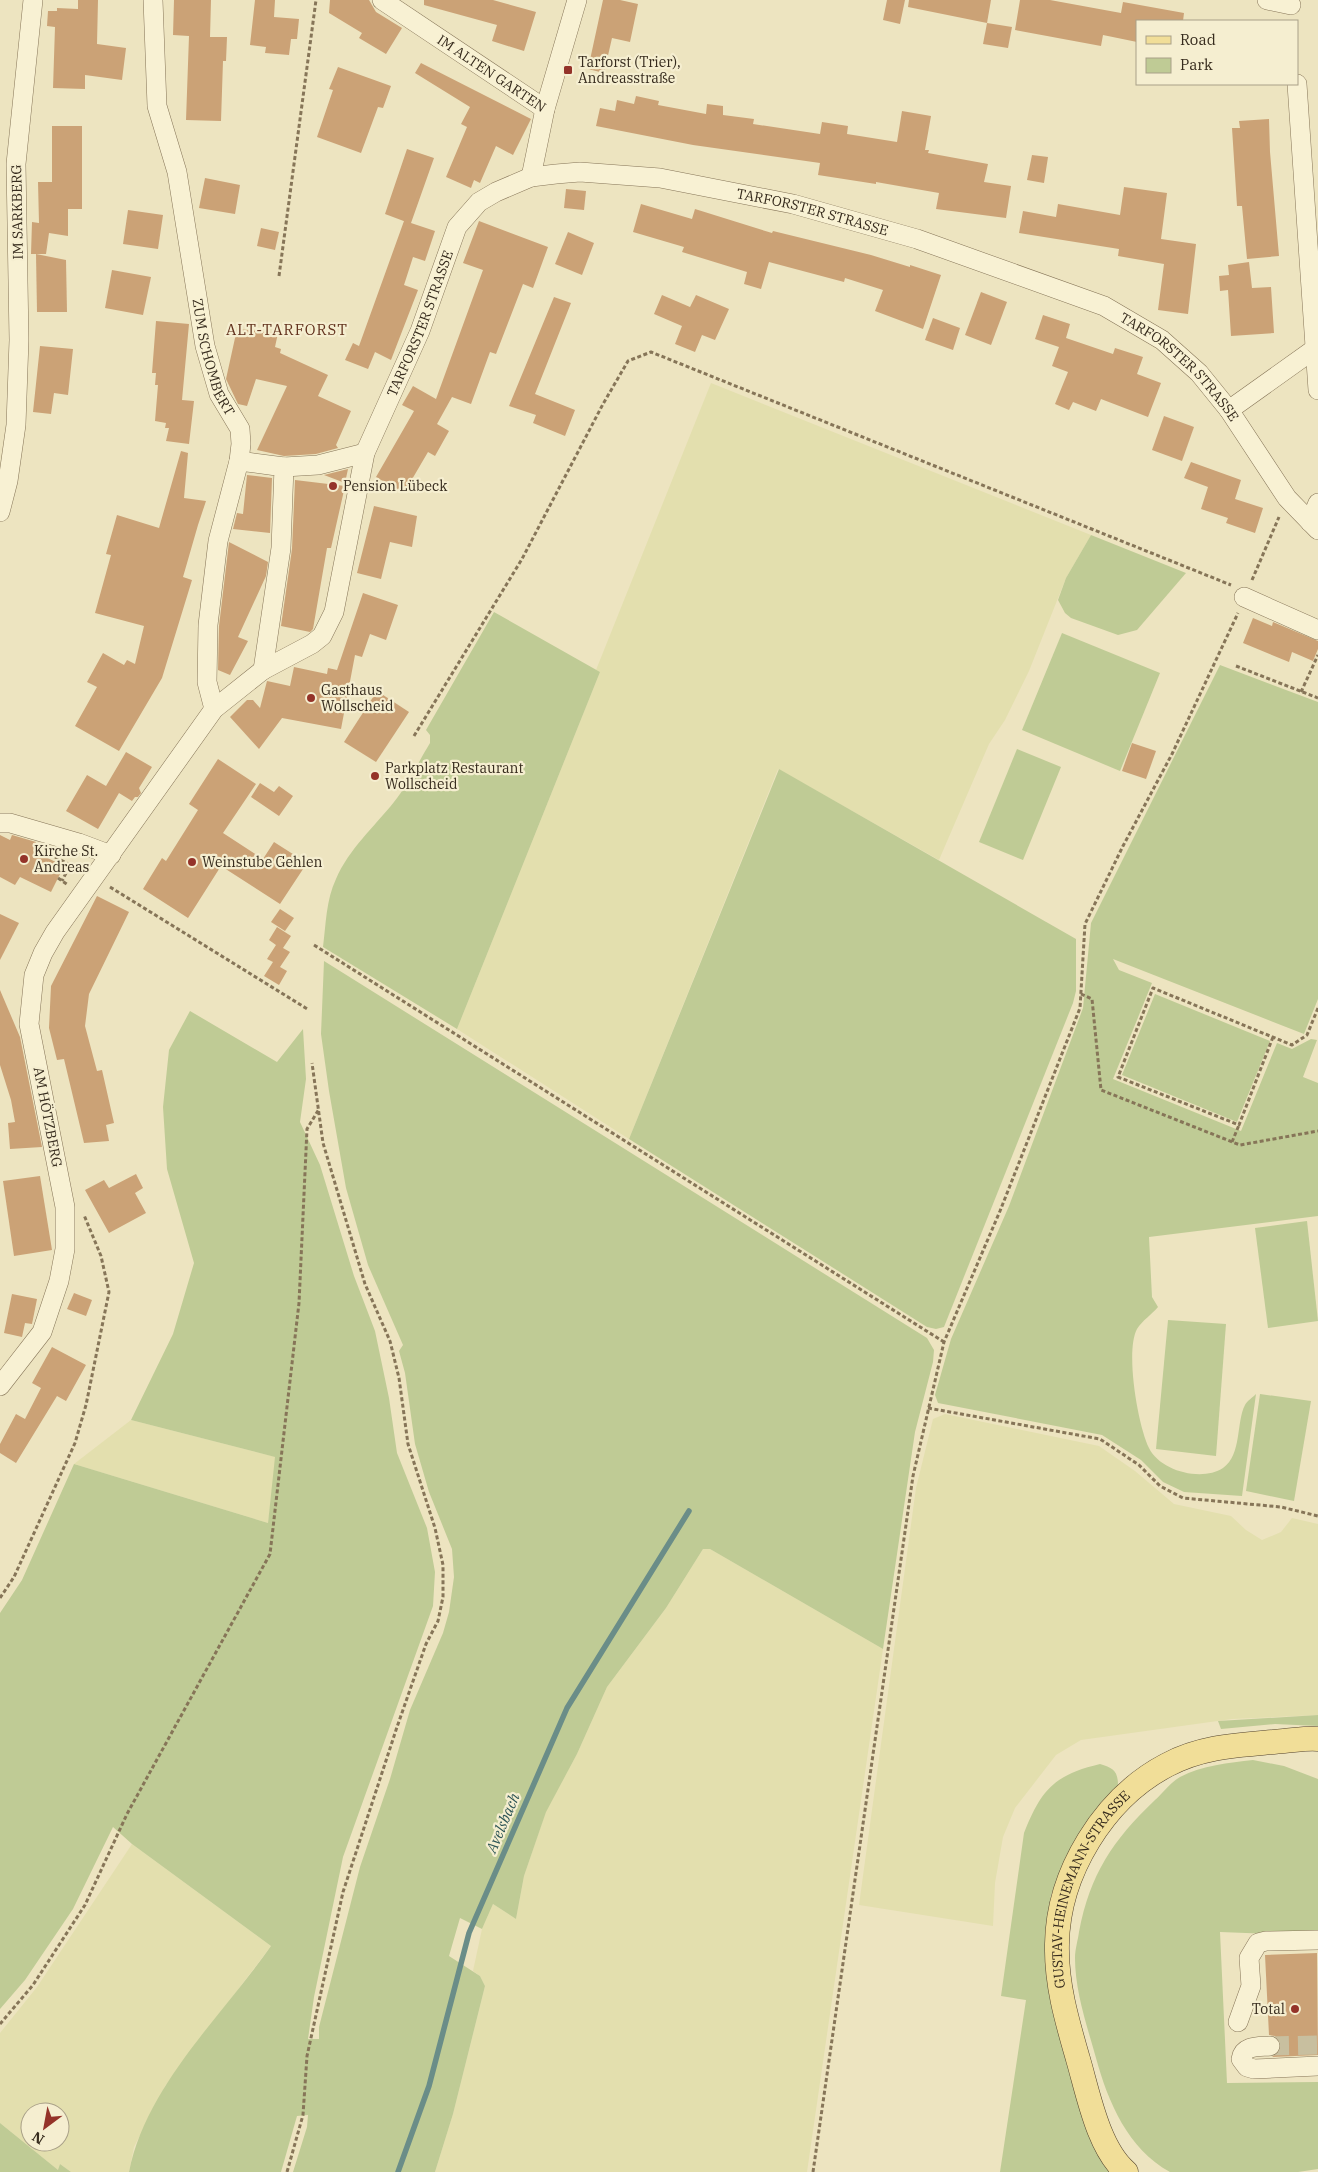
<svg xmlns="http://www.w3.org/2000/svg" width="1318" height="2172" viewBox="0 0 1318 2172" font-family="'IBM Plex Serif',serif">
<rect width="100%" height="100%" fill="#ede4c0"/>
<g fill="#e3dfae" fill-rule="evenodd">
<polygon points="711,383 1091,535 1066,578 1029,671 1005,720 989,744 939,860 778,769 629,1139 457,1029 600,672 596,670"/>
<polygon points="945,1414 1099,1446 1135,1471 1174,1504 1231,1516 1246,1530 1262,1540 1281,1532 1292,1518 1318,1524 1318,1715 1232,1719 1081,1740 1056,1755 1015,1808 1003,1837 995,1883 993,1926 859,1905 916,1488 933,1419"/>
<polygon points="131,1420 276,1457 268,1523 74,1464"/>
<polygon points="703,1549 710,1549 883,1649 807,2172 435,2172 453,2114 485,1986 480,1976 473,1971 482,1929 493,1904 516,1919 524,1876 546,1811 577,1754 607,1687 666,1608"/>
<path d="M 132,1844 L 271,1946 L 165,2086 L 134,2147 L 129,2172 L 71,2172 L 60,2164 L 59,2171 L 0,2123 L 0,2033 L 37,1987 ZM 30,2112 L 60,2112 L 60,2142 L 30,2142 Z"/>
</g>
<g fill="#bfcb95">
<polygon points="1091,535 1186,573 1137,630 1118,635 1071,618 1065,613 1058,600 1066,578"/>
<path d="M 494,612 L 600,672 L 457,1029 L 323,947 C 326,924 326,900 336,879 C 349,849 374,827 394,802 C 407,786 419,761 430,743 L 430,735 L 426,730 Z"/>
<polygon points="1062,633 1160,673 1120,771 1022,730"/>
<path d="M 1220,665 L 1318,702 L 1318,999 L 1304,1034 L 1113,959 L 1119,970 L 1152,983 L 1113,1079 L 1241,1131 L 1277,1043 L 1292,1049 L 1311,1039 L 1317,1040 L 1303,1077 L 1318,1083 L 1318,1216 L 1149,1237 L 1152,1297 L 1158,1307 C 1152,1314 1142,1321 1137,1329 C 1125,1351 1138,1426 1149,1448 C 1160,1471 1202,1482 1223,1468 C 1242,1455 1236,1422 1245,1405 C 1247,1401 1253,1397 1256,1394 L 1242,1496 L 1184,1492 L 1163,1482 L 1141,1460 L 1102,1435 L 938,1403 L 935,1395 L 951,1339 L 1009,1206 L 1083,1008 L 1091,923 Z"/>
<polygon points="1017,749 1061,767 1023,860 979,842"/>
<polygon points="779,769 1076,939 1076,991 1073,1003 944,1327 936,1329 927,1327 629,1139"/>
<path d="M 324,961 L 927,1338 L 934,1350 L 933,1362 L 915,1432 L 883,1649 L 710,1549 L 703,1549 L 666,1608 L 607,1687 L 577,1754 L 546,1812 L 524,1876 L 516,1919 L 493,1904 L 482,1929 L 460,1918 L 449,1956 L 480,1976 L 485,1986 L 453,2114 L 435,2172 L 293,2172 L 307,2127 L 308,2115 L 297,2116 L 281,2172 L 129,2172 C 146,2086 222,2016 271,1946 L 132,1844 L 113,1827 L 73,1909 L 25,1980 L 0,2009 L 0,1613 L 22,1580 L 74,1464 L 268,1523 L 275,1457 L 131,1420 L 173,1334 L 194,1263 L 167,1169 L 163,1107 L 169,1050 L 190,1011 L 277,1062 L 303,1029 L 306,1079 L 300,1122 L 320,1165 L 354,1276 L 375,1331 L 389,1398 L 397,1453 L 427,1528 L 435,1572 L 433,1606 L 343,1857 L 314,1997 L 308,2039 L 319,2039 L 319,2027 L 360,1867 L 390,1779 L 410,1710 L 443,1633 L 449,1612 L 454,1577 L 452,1549 L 429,1492 L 415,1444 L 405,1373 L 399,1351 L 403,1345 L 368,1265 L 346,1188 L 329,1091 L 321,1034 Z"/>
<polygon points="1155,994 1270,1041 1237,1122 1122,1075"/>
<polygon points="1307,1221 1318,1321 1268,1328 1255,1228"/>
<polygon points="1168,1320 1226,1324 1216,1456 1156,1449"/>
<polygon points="1260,1394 1311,1401 1294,1501 1246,1491"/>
<polygon points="1318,1715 1318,1726 1275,1724 1221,1729 1218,1721"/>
<path d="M 1253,1760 L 1284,1766 L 1318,1779 L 1318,1936 L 1220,1932 L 1227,2083 L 1318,2082 L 1318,2169 L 1298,2172 L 1170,2172 C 1128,2149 1108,2102 1096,2058 C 1087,2026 1075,1991 1075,1958 C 1075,1949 1078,1940 1079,1932 C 1090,1874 1113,1840 1155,1800 C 1163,1793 1171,1782 1180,1777 C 1202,1765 1229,1763 1253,1760 Z"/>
<path d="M 1100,1764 C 1113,1768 1118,1771 1118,1785 L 1071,1850 L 1051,1895 L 1046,1931 L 1046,1971 L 1050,1987 L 1113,2172 L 1000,2172 L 1026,2000 L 1001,1996 L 1024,1833 C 1041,1790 1054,1775 1100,1764 Z"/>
<polygon points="0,2123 58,2170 60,2164 71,2172 0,2172"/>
</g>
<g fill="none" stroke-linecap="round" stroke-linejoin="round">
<polyline stroke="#6a8d88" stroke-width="5.5" points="398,2172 429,2086 469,1933 567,1708 689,1511"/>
</g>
<g fill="#cba276">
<polygon points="78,0 98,0 97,44 126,48 122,80 85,75 85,89 53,88 55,27 47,26 48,11 57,11 57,8 78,9"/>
<polygon points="174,0 211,0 210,37 227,37 226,61 223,61 221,121 186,120 189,36 173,35"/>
<polygon points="255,0 275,0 274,17 299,19 297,39 291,39 289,55 265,53 266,47 250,45"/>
<polygon points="330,0 369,0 376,12 402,28 386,54 359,38 362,33 329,13"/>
<polygon points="424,0 493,0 536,12 524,51 492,41 497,25 424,5"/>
<polygon points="603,0 620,0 638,4 630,42 612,38 604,73 588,69"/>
<polygon points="887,0 905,0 900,24 883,20"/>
<polygon points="909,0 991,0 987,23 908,7"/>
<polygon points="1020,0 1050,0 1121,13 1123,2 1184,13 1183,21 1137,21 1137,42 1103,35 1101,46 1015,30"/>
<polygon points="987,23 1012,27 1008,48 983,44"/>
<polygon points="421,63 531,119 513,155 496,146 480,183 474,180 471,188 446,177 467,127 461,124 470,107 415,73"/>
<polygon points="338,67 391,86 383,108 378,107 361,153 317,137 333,90 329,89"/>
<polygon points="636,96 659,101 658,105 706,114 707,104 723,106 723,115 754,119 753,124 820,134 822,122 848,126 847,134 897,142 902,111 931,116 925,150 929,150 928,153 988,164 984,182 1011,186 1006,218 936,209 939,193 876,182 876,184 818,175 820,163 693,145 596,126 600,108 615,111 617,100 634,104"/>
<polygon points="1269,119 1270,152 1279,256 1247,259 1242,206 1237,206 1232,128 1240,128 1239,121"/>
<polygon points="52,126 82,126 82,209 68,209 68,236 49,233 46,254 31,254 32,222 39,223 38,182 52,182"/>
<polygon points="407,149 434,158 411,223 435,231 425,261 413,257 404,285 418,290 391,360 375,352 368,369 345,360 353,343 359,346 404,221 409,223 385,214"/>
<polygon points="1032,155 1048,157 1044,183 1027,180"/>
<polygon points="205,178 240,185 235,214 199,208"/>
<polygon points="1124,187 1167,193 1161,239 1196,244 1188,314 1158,310 1164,264 1118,256 1119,249 1019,233 1023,211 1056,217 1058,204 1120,215"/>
<polygon points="566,189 586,191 584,210 564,208"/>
<polygon points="641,204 692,219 695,209 772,233 773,231 871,255 910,267 910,265 941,275 923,329 875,311 883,290 845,278 844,282 769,262 761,289 744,284 747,272 682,252 684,247 633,232"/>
<polygon points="128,210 163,215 158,249 123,244"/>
<polygon points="479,221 548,247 533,288 523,284 496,354 490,352 471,404 452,397 437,424 449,431 435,456 428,452 404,493 376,477 414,411 402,405 413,386 436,399 483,270 463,263"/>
<polygon points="261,228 279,232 275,250 257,246"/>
<polygon points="568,232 594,243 582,275 555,264"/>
<polygon points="36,254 66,260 67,312 37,312"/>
<polygon points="1249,262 1252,288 1271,287 1274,333 1231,336 1228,290 1220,291 1219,276 1229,275 1228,265"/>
<polygon points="112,270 151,277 143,315 105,308"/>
<polygon points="981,292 1007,302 991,345 965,335"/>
<polygon points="662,295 690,307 696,295 729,309 715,340 702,335 695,352 675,344 682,326 654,314"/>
<polygon points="554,297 571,303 535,394 575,410 565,436 533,423 536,415 509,406"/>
<polygon points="1043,315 1070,324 1066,338 1113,354 1115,348 1143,357 1137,374 1161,383 1148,417 1101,399 1096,411 1073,402 1069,410 1055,404 1068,372 1052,366 1059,347 1035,339"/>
<polygon points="933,318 960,328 953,350 925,340"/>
<polygon points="156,321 189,324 182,400 194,401 189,444 166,441 169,428 165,428 166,423 155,421 158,385 155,385 156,373 152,373"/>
<polygon points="237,329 278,333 275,347 281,349 280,353 328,375 318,396 351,411 336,445 338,448 316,454 284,456 257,450 287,386 256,379 247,406 238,404 226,379"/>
<polygon points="40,346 73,349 68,395 54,393 51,414 33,412"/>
<polygon points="1164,416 1194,427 1182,461 1152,450"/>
<polygon points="181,451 188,453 184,498 206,501 198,525 197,525 198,525 183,577 192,580 162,678 119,751 75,726 97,687 87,682 103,653 124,665 127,660 135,664 144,626 95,613 111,555 106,554 117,515 159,528"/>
<polygon points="1191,462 1241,480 1235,499 1263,508 1255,533 1226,523 1228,518 1201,509 1208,487 1184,478"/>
<polygon points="348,469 345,483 324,475"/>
<polygon points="247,475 272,478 270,533 233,529 237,513 243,514"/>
<polygon points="295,480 345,486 331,548 327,548 313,629 310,632 281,626 292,549"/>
<polygon points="374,506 417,516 412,547 390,542 381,579 357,573"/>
<polygon points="229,542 268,562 266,576 238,637 248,641 230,675 218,670 219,626"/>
<polygon points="363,593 398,605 386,640 370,634 362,657 355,655 341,729 282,718 259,749 230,717 247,700 253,700 260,708 267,681 290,686 294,667 327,674 328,668 337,670"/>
<polygon points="1253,618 1272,626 1273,622 1318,641 1318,649 1313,661 1292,652 1289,662 1243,643"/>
<polygon points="377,691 409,712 376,762 344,742"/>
<polygon points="1132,743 1156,751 1146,779 1122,771"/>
<polygon points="126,752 152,767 139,788 141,793 138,797 135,797 132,801 119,793 98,829 66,811 87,775 106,786"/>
<polygon points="218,759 256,784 223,833 263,859 274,842 307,863 280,904 221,866 188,918 143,889 162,858 166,861 198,810 189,804"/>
<polygon points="260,783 274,792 279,786 293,796 279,816 251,797"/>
<polygon points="0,835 10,840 12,835 36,842 33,851 64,866 51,892 20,877 15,885 0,877"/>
<polygon points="97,896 129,912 89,994 85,1026 97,1071 102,1070 114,1123 106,1125 109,1141 84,1143 64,1059 57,1060 49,1028 51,986"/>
<polygon points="280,909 294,918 285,931 271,922"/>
<polygon points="0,914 19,923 0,960"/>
<polygon points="277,927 291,936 283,948 290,952 280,967 287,971 279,985 264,976 273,962 267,959 276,945 269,940"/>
<polygon points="0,990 20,1037 42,1147 10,1149 8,1123 15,1122 11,1100 0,1065"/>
<polygon points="136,1174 143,1188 135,1193 146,1213 109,1233 85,1190 104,1180 109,1188"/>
<polygon points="40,1176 52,1250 14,1256 3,1181"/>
<polygon points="74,1293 92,1300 86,1316 67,1309"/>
<polygon points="12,1294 37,1299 32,1324 25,1323 22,1337 4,1333"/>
<polygon points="52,1347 86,1365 66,1401 57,1396 16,1463 0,1453 0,1444 16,1414 25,1419 41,1388 32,1383"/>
<polygon points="1317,1953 1318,2055 1272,2057 1280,2051 1281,2045 1275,2036 1269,2035 1265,1955"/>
</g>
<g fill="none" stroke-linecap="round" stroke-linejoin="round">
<polyline stroke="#c8bf9f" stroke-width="19" stroke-dasharray="19 9" stroke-linecap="butt" points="1270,2046 1318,2045"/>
<defs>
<g id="minor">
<path id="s1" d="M 153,0 L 157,106 L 177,172 L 205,346 L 219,394 L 240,429 L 241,444 L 239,461 L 218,541 L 208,625 L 207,682 L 214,709"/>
<path id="s2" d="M 382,0 L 545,109"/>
<polyline points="1267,0 1291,5"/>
<polyline points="1297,84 1318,390"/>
<polyline points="531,177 545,109 577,0"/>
<polyline points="1229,410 1316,348"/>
<polyline points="239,461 284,467 281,548 263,670"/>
<polyline points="284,467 318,465 365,453"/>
<polyline points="0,512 8,481 16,425 19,340 16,164 33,0"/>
<polyline points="1310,522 1318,503"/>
<polyline points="1244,597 1318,630"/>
<polyline points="0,823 10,823 79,843 111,855"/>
<path id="s3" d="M 0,1386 L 42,1332 L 59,1281 L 65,1249 L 65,1207 L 29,1024 L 34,975 L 43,953 L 55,932 L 214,709 L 263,670 L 312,644 L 322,636 L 334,612 L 365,453 L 420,331 L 457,227 L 479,202 L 496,192 L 531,177 L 556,174 L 580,172 L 660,178 L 793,204 L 917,239 L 1104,306 L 1162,340 L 1199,373 L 1229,410 L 1287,498 L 1318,530"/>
<polyline points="1238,2022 1251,1986 1249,1958 1258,1943 1266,1941 1318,1940"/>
<path d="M 1270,2046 C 1259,2047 1243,2045 1241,2059 L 1247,2067 L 1254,2069 L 1318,2066"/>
</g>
<g id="major">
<path id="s4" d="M 1126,2172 C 1098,2148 1088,2093 1078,2059 C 1067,2021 1056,1984 1057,1944 C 1058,1873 1104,1798 1167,1765 C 1204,1745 1243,1745 1284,1741 C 1296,1740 1307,1738 1318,1739"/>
</g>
</defs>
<use href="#minor" stroke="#867558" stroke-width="20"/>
<use href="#major" stroke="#53432d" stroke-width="25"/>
<g stroke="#867558" stroke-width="3" stroke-dasharray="4 2.5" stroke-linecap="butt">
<polyline points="279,276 316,0"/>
<polyline points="1252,580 1279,517"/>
<polyline points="1236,666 1318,698"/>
<polyline points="1301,692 1318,655"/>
<polyline points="414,736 522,559 603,404 628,361 651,352 1231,585"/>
<polyline points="55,857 70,865 62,881"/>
<polyline points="58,878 68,885"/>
<polyline points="110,887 309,1010"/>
<polyline points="314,945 944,1342"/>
<polyline points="1081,994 1092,999 1101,1090 1240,1145 1318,1131"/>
<polyline points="1273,1037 1239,1125 1118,1077 1153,988 1292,1045 1307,1035 1318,1008"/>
<polyline points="1232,1142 1239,1125"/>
<polyline points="928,1408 1100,1439 1139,1465 1160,1486 1183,1498 1281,1507 1318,1516"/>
<polyline points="0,1598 14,1577 75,1443 86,1405 109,1292 101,1256 84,1215"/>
<polyline points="0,2024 33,1985 85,1905 127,1814 270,1554 299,1303 307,1129 319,1109"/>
<polyline points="287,2172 303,2115 307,2056 343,1892 397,1727 426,1644 438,1621 443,1597 443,1565 435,1528 408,1444 399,1378 390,1341 365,1284 323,1143 312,1063"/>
<polyline points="813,2172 913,1476 944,1342 1000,1211 1080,1008 1085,924 1123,846 1172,754 1238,613"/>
</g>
<use href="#minor" stroke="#f8f1d3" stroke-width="19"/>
<use href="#major" stroke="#f1de98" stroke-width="24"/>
</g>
<g fill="#943329" stroke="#f5eed0" stroke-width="2">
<rect x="563" y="65" width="10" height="10" rx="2.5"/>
<circle cx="333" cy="486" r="5"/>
<circle cx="311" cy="698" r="5"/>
<circle cx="375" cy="776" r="5"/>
<circle cx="24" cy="859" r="5"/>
<circle cx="192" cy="862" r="5"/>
<circle cx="1295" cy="2009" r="5"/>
</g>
<g text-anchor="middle" stroke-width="4.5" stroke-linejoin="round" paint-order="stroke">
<g font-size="14" fill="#362b1d" stroke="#f5eed0" text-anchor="start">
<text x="578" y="67">Tarforst (Trier),<tspan x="578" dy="16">Andreasstraße</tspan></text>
<text x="343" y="491">Pension Lübeck</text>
<text x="321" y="695">Gasthaus<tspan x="321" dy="16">Wollscheid</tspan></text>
<text x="385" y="773">Parkplatz Restaurant<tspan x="385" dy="16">Wollscheid</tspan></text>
<text x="34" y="856">Kirche St.<tspan x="34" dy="16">Andreas</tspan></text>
<text x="202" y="867">Weinstube Gehlen</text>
<text x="1285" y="2014" text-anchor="end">Total</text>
</g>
<g font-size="14" fill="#362b1d" stroke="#f5eed0">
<text dy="5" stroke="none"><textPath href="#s2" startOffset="132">IM ALTEN GARTEN</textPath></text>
<text transform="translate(17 212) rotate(-91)" y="5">IM SARKBERG</text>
<text dy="5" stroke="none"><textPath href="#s3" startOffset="1695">TARFORSTER STRASSE</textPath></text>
<text dy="5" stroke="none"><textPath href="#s3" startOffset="1215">TARFORSTER STRASSE</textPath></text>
<text dy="5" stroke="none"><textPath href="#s1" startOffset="364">ZUM SCHOMBERT</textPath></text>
<text dy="5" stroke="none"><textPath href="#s3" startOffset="2100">TARFORSTER STRASSE</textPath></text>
<text transform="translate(48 1117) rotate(79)" y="5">AM HÖTZBERG</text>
<text dy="5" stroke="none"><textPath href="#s4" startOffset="305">GUSTAV-HEINEMANN-STRASSE</textPath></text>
</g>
<g font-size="15" letter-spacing="1" fill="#62321d" stroke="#f5eed0">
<text x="287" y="335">ALT-TARFORST</text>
</g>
<g font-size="15" font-style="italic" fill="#2c5455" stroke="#f5eed0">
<text transform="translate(503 1823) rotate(-67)" y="5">Avelsbach</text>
</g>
</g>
<rect x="1136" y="20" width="162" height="65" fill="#f5eed0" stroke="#a9a088"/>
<rect x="1146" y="36" width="25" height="8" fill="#f1de98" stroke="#a9a088"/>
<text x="1180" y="45" font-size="15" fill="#362b1d">Road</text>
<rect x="1146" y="58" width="25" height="15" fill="#bfcb95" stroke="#a9a088"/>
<text x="1180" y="70" font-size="15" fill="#362b1d">Park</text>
<g transform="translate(45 2127) rotate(212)"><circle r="24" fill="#f5eed0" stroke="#a9a088"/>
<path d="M0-4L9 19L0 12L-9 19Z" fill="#943329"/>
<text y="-8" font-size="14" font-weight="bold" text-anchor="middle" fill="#362b1d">N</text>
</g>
</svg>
